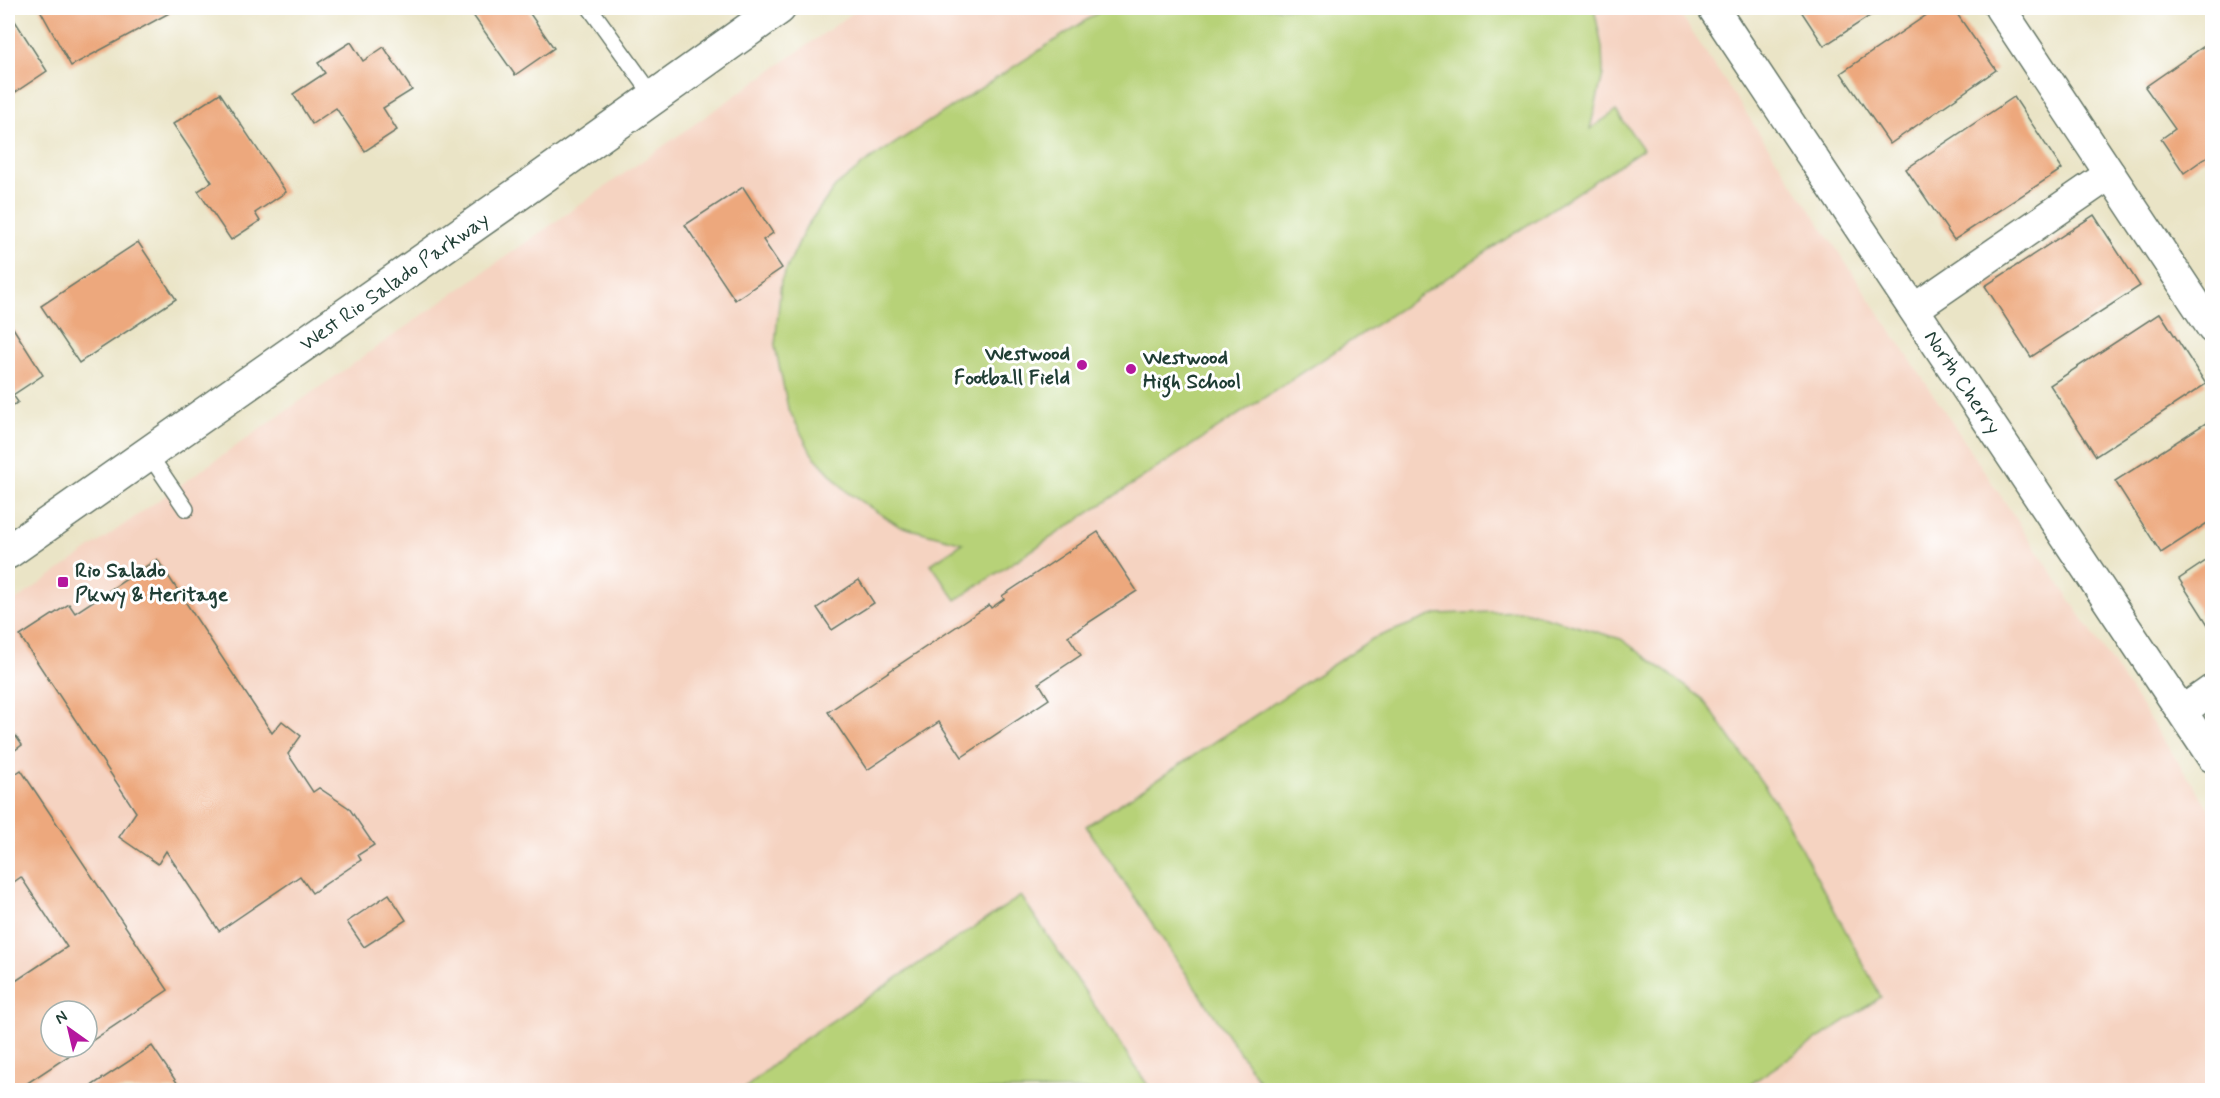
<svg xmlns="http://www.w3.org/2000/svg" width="2220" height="1098" viewBox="0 0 2220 1098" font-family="Mynerve,sans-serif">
<rect width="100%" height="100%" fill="#fff"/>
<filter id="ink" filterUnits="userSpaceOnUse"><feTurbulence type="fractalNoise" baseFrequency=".0167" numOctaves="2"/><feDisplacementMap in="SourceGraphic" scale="12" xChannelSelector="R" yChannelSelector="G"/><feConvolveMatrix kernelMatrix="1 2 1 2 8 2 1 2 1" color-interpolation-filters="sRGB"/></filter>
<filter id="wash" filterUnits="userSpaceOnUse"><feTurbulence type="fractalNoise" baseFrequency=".008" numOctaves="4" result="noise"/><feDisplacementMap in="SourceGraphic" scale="24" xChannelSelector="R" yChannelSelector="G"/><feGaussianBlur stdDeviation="1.35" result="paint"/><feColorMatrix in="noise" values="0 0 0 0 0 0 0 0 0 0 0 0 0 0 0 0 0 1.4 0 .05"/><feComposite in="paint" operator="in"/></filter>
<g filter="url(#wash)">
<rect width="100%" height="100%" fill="#eae4c6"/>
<path fill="#f5d3c1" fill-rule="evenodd" d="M 860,8 L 1676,8 L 2212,813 L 2212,1090 L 8,1090 L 8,606 ZM 51,1011 L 87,1011 L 87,1047 L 51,1047 Z"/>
<g fill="#b7d278" stroke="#6b8856" stroke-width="1.5">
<polygon points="1105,8 1594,8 1602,47 1603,74 1590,129 1616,111 1643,149 956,600 931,564 963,543 899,526 848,493 812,454 788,408 775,346 781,281 806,227 835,187 866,162"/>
<polygon points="1524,611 1621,639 1703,699 1779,807 1881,997 1741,1090 1265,1090 1086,826 1372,639 1436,614"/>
<polygon points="1021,896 1151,1090 743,1090 800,1042"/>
</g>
<g id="blocks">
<g fill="#eda87d">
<polygon points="39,8 171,8 173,11 71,66"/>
<polygon points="468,8 526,8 554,48 515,75"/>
<polygon points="1799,8 1882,8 1824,46"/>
<polygon points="1937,8 1953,8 1996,70 1890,144 1841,73"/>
<polygon points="8,10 47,71 8,97"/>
<polygon points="351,42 363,61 384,47 412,90 383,108 397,130 365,151 336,108 312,124 293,94 325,73 318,63"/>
<polygon points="2207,44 2212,53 2212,153 2184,173 2161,139 2175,129 2145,87"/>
<polygon points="220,93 286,192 255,213 260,221 231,240 198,191 212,182 173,124"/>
<polygon points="2014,97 2062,169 1954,240 1906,169"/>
<polygon points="743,187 773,233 763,240 782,268 735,300 685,225"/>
<polygon points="2094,215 2140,286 2031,357 1985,286"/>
<polygon points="138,242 176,299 79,363 41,306"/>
<polygon points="2160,313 2206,384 2096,456 2050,385"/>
<polygon points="8,320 43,375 13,395 18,402 8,409"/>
<polygon points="2212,419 2212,520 2161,553 2115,481"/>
<polygon points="1098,532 1137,591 1068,636 1081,655 1039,683 1049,699 962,757 939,722 867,770 828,712 989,605 991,608 1004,599 1002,596"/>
<polygon points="2212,557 2212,631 2179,579"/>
<polygon points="157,559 272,733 282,721 301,736 288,754 313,792 319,788 349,808 374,845 358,855 361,860 312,893 300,876 219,931 166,851 158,864 119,837 136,812 20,636 69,604 75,613"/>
<polygon points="859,580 874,603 832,630 817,608"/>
<polygon points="8,725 22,745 8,755"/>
<polygon points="21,770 168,990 87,1044 87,1011 51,1011 51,1047 82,1047 17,1090 8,1090 8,986 67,947 21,877 8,886 8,779"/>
<polygon points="389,894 406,920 364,947 347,922"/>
<polygon points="152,1046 182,1090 85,1090"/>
</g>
</g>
</g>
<g filter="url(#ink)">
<use href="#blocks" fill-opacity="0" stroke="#667767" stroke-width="1.5"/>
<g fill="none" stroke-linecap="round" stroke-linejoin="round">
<defs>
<g id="service">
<polyline points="590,8 654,97"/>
<polyline points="148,453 186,509"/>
</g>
<g id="minor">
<polyline points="1713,8 2212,757"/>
<polyline points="2000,8 2212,328"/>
<polyline points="1914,309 2110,174"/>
<polyline points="2182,711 2212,690"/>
</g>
<polyline id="secondary" points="8,552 545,175 779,8"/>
</defs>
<use href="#service" stroke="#667767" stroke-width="18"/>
<use href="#minor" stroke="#667767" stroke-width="33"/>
<use href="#secondary" stroke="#667767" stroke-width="36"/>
<use href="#service" stroke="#fff" stroke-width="15"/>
<use href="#minor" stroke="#fff" stroke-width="30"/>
<use href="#secondary" stroke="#fff" stroke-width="33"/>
</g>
</g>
<g fill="#b5179e" stroke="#fff" stroke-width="2">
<circle cx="1082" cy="365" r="6"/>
<circle cx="1131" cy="369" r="6"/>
<rect x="57" y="576" width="12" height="12" rx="3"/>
</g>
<g text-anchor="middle" stroke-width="6" stroke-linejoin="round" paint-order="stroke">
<g font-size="21" fill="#1f3d34" stroke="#fff">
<text transform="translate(394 281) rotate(-35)" y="7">West Rio Salado Parkway</text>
<text transform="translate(1963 382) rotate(56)" y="7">North Cherry</text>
</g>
<g font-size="21" font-weight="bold" fill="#1f3d34" stroke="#fff" text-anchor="start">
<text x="1070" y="360" text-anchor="end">Westwood<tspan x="1070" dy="24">Football Field</tspan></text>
<text x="1143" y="364">Westwood<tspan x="1143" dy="24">High School</tspan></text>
<text x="75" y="577">Rio Salado<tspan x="75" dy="24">Pkwy &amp; Heritage</tspan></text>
</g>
</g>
<rect width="2220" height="1098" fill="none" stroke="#fff" stroke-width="30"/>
<g transform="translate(69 1029) rotate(326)"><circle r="28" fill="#ffffff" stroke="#a5b1ae" stroke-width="1.5"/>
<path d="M0-4.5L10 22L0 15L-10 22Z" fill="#b5179e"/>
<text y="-9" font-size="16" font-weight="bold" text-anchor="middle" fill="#1f3d34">N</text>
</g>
</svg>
